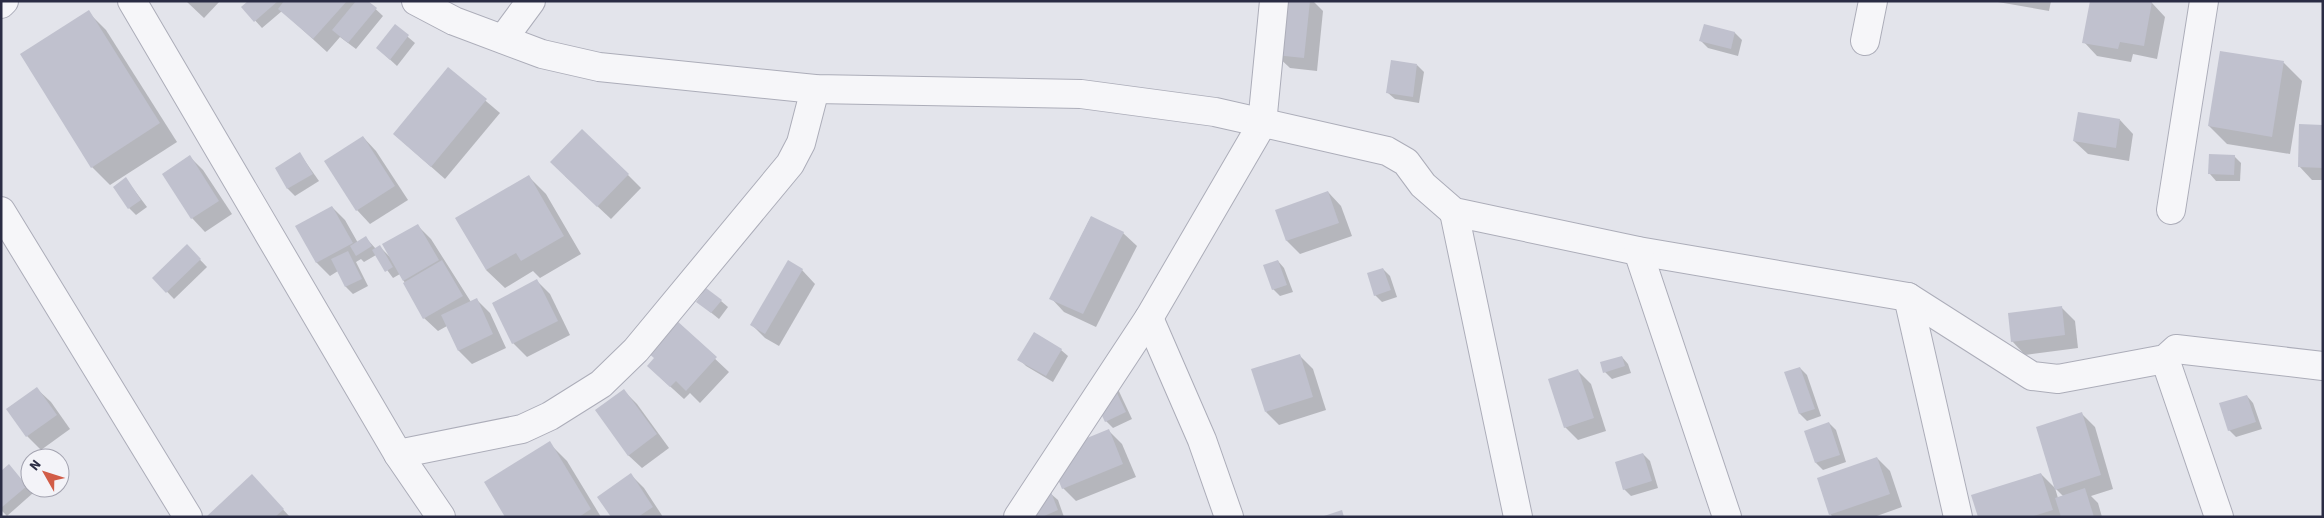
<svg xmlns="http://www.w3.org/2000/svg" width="2324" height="518" viewBox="0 0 2324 518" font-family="'Source Sans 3',sans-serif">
<rect width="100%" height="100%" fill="#e3e4eb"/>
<g fill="#0003" fill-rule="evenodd">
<polygon points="186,1 220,1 204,18"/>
<polygon points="250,1 367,1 383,16 356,49 340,37 327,52 282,11 262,28 243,7"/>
<polygon points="1281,1 1313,1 1323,11 1317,71 1290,68 1276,55"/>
<polygon points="1992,1 2051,1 2049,11"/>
<polygon points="2092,1 2152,3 2165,17 2157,59 2133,54 2131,62 2097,56 2084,42"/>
<polygon points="88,12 106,30 177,142 110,185 92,167"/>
<polygon points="1705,25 1735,33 1742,40 1738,56 1708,48 1701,41"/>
<polygon points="395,26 415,43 397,66 385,55"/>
<polygon points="2221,53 2284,63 2302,81 2290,154 2227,144 2209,126"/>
<polygon points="1417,65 1424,72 1419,103 1395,99 1388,93"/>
<polygon points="448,69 500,113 445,179 394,134"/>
<polygon points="2120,120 2133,134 2129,161 2088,154 2074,141"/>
<polygon points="2323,126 2323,180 2312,180 2299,166"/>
<polygon points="363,137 376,151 408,200 370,224 357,210"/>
<polygon points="300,154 319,181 295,196 288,189 276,168"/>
<polygon points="2234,156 2241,163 2240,181 2216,181 2210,174"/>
<polygon points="190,157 203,170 232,214 205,232 192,218"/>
<polygon points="628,175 641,188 611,219 565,176"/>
<polygon points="528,176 546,194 581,254 540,278 533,271 505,288 486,270"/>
<polygon points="126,179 147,207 136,215 129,208"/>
<polygon points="1328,192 1341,206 1352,236 1300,254 1287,241 1277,211"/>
<polygon points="332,207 345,220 358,243 366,238 376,249 380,247 390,257 417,225 431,239 471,302 477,300 490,313 506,348 472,364 459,351 447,326 438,331 424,318 400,274 393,278 376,255 364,262 361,259 356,262 368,286 353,294 346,287 338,271 330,276 317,263 297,227"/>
<polygon points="1091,217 1123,233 1137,246 1096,327 1064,312 1051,298"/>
<polygon points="187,246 207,267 174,299 154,278"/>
<polygon points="1278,261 1284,268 1293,292 1280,296 1273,289"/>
<polygon points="1383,269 1390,276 1397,297 1382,302 1375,295"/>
<polygon points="802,270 815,284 779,346 765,338 752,325"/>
<polygon points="537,281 550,294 570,335 527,357 513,343 493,303"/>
<polygon points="721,301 728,307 719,319 698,302"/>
<polygon points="2061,307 2075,321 2078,348 2025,355 2012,341"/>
<polygon points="676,322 729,372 700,403 690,393 684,399 662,379 655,358"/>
<polygon points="1061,350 1068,356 1053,382 1026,366 1019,359"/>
<polygon points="1299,355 1313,369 1326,410 1279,425 1266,412"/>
<polygon points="1622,357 1628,364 1631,373 1612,379 1605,372"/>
<polygon points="1800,368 1807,375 1821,416 1807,421 1800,414"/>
<polygon points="1578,371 1591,384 1606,431 1578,440 1565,427"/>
<polygon points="1116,385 1132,419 1113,428 1106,421"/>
<polygon points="37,389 51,402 70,429 41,450 27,436 8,409"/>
<polygon points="624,391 637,404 669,448 642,468 628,455"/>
<polygon points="2247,396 2253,403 2262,429 2236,437 2229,430"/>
<path d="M 2081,413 L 2095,427 L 2113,489 L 2091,496 L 2098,503 L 2102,517 L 1979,517 L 2041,474 L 2056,489 ZM 2055,488 L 2063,496 L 2058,498 Z"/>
<polygon points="1829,423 1836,430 1846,462 1823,470 1816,463"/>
<polygon points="1109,431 1122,444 1136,477 1076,501 1063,488"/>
<polygon points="549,443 567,461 601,517 507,517"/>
<polygon points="1643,454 1650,461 1658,488 1631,496 1624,489"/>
<polygon points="1877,458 1890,471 1902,507 1874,517 1833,517 1830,514"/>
<polygon points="1,472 15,473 33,493 7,516 1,510"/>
<polygon points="631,475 644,488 663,517 612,517"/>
<polygon points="265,490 290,517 207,517"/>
<polygon points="1051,494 1058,500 1064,517 1029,517"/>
</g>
<g fill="#c0c1ce">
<polygon points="248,1 278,1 254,22 241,7"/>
<polygon points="284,1 347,1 313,39 278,9"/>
<polygon points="356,1 368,1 377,8 348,43 332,30"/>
<polygon points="1280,1 1310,1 1304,58 1275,55"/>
<polygon points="2090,1 2152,2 2144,46 2120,42 2118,49 2082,43"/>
<polygon points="89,10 160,123 91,168 20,54"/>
<polygon points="395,24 409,35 390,60 376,48"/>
<polygon points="1704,24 1735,32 1731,49 1699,41"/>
<polygon points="2220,51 2284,61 2272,137 2208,126"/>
<polygon points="1391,60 1417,64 1413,97 1386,93"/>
<polygon points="448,67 487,99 431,167 393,134"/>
<polygon points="2078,112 2120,119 2116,148 2073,141"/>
<polygon points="2299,124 2323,125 2323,168 2298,167"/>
<polygon points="582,129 629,174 597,207 550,162"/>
<polygon points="363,136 395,186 356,211 324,161"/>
<polygon points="300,152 313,174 287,189 275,168"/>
<polygon points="2209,154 2235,155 2234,175 2208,174"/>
<polygon points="190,155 219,201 191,219 162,174"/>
<polygon points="529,175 564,236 521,261 516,253 486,270 455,218"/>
<polygon points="126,177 141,200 128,209 113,187"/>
<polygon points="1328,191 1339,223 1286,241 1275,210"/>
<polygon points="332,206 353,243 316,263 295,226"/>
<polygon points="1091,216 1124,232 1083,314 1049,299"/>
<polygon points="418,224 439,260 403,281 382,244"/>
<polygon points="366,236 372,246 356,256 350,246"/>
<polygon points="187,244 201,259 166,293 152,278"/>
<polygon points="380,245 393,267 385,272 372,250"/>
<polygon points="348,251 362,279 345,287 331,259"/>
<polygon points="442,260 463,296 423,319 403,283"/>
<polygon points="788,260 803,269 765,334 750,325"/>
<polygon points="1278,260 1287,285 1272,290 1263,265"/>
<polygon points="1383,268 1391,290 1374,296 1367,273"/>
<polygon points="537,279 558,321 512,344 492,303"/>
<polygon points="706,288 722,300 711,313 696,302"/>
<polygon points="477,298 493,334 458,351 441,315"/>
<polygon points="2062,306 2065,335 2011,342 2008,313"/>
<polygon points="676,320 717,357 686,391 676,381 670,387 647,366 654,358 647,352"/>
<polygon points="1034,332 1062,349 1046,376 1017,360"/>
<polygon points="1300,354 1313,397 1265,412 1251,369"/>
<polygon points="1622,356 1625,366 1603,373 1600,362"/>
<polygon points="1800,367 1815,409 1799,414 1784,372"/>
<polygon points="1578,369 1594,418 1564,428 1548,379"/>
<polygon points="1109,376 1126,412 1105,422 1088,386"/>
<polygon points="37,387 57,415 26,437 6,409"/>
<polygon points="624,389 657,434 628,456 595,410"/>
<polygon points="2247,395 2256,422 2228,431 2219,403"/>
<polygon points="2082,412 2101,475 2055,490 2036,427"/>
<polygon points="1829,422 1840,455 1815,463 1804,431"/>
<polygon points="1109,429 1123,464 1062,489 1048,454"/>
<polygon points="550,441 591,509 579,517 505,517 484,482"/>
<polygon points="1643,453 1652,481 1623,490 1615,462"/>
<polygon points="1877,457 1890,494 1829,515 1817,478"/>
<polygon points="9,464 27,486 1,508 1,471"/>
<polygon points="631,473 653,507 638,517 611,517 597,497"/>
<polygon points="2041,473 2053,510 2030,517 1978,517 1971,495"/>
<polygon points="252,474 284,509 275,517 206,517"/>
<polygon points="2085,488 2094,517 2061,517 2055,498"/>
<polygon points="1051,492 1058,510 1042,517 1028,517 1023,503"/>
<polygon points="1342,510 1344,517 1324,517 1324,516"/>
</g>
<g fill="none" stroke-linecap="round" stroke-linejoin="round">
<defs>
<g id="street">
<polyline points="132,1 398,454 441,517"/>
<polyline points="416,1 454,21 542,54 599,67 815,89 1081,94 1215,112 1387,151 1406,162 1423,185 1454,212 1638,251 1908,297 2032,376 2058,379 2165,359 2176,349 2323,366"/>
<polyline points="1,4 4,1"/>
<polyline points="503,39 531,1"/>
<polyline points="1865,41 1873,1"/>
<polyline points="2171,210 2204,1"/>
<polyline points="1,211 188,517"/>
<polyline points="1454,212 1518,517"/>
<polyline points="1638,251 1727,517"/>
<polyline points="1908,297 1958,517"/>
<polyline points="1149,318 1202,440 1229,517"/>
<polyline points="2165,359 2219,517"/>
<polyline points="398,454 522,429 550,416 601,384 636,350 790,164 801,143 815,89"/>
<polyline points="1018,517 1149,318 1262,124 1274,1"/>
</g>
</defs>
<use href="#street" stroke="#acadb9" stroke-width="30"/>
<use href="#street" stroke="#f6f6f9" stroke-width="28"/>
</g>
<rect width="2324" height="518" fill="none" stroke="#2a2c44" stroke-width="5"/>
<g transform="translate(45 473) rotate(309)"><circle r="24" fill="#f3f3f8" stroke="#a3a3b0"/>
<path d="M0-4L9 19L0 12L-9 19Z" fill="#d15c47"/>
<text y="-8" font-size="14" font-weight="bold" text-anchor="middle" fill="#2a2c44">N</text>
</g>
</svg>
